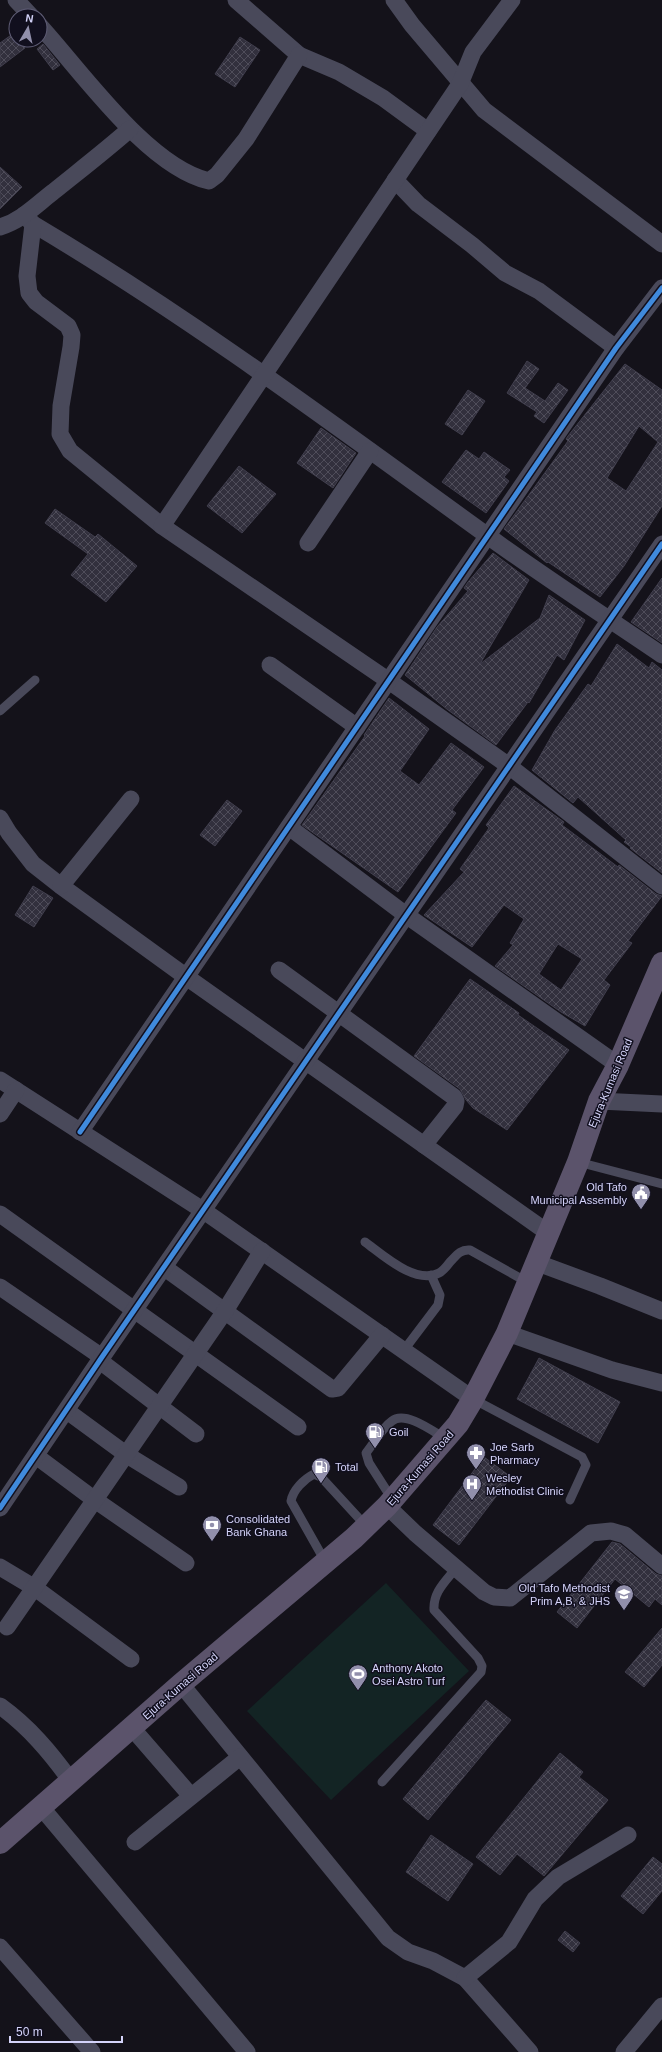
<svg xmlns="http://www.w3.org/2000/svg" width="662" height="2052" viewBox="0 0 662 2052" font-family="Arial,sans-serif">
<defs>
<pattern id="building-cross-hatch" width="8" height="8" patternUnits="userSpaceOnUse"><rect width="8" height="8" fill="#32303d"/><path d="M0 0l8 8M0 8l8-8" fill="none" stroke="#4f4d5a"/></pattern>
</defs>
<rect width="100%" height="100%" fill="#14121a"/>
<polygon fill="#132424" points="386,1583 469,1671 331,1800 247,1711"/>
<g fill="url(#building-cross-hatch)" stroke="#403e4d" fill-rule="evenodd">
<polygon points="14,33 16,40 19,40 25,48 0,67 0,43"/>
<polygon points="240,37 260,50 235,87 215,74"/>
<polygon points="43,44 60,65 53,70 37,49"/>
<polygon points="0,167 22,187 0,209"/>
<polygon points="527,361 539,369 525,388 545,401 558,383 568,390 544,423 534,416 537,412 507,393"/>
<path d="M 625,364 L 662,390 L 662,506 L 624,566 L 600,597 L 548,562 L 547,563 L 504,529 L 568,441 L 566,439 L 568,436 ZM 639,426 L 658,442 L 626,491 L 607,478 Z"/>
<polygon points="468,390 485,401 462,435 445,424"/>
<polygon points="321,428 356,453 333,488 297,463"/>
<polygon points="466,450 479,459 484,452 510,470 504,477 509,481 486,513 442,482"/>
<polygon points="239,466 276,494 242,533 207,506"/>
<polygon points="55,509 95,537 98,534 137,566 106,602 71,575 88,554 45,523"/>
<polygon points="493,553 529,580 480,664 540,618 549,595 585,620 564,660 557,655 529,703 528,702 496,745 448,710 405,675 437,627 468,591 464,588 468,582"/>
<polygon points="662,578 662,643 631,622"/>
<polygon points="617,644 649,668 652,662 662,670 662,873 630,848 631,847 624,842 626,840 578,797 573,803 532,770 555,730 588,684 591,686"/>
<polygon points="389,698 429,729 400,771 419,785 451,743 484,767 452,810 456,813 398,892 302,825 365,736 364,735"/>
<path d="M 514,786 L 564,822 L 562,825 L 618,867 L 619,865 L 656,894 L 662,896 L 628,941 L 632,943 L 604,980 L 610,985 L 585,1026 L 561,1012 L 495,966 L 513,945 L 510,943 L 524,919 L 504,905 L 472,947 L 424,915 L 464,872 L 460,869 L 489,828 L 486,825 ZM 558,944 L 582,959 L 561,990 L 539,974 Z"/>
<polygon points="227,800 242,811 215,846 200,835"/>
<polygon points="33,886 53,898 34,927 15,915"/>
<polygon points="470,979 519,1013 518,1015 569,1050 507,1130 473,1108 466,1100 460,1089 414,1056"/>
<polygon points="539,1358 620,1402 598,1443 517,1399"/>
<polygon points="484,1457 511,1477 459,1545 433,1525"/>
<polygon points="612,1542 620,1544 656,1574 662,1576 662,1605 655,1599 649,1607 615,1579 577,1628 557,1612"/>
<polygon points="662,1628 662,1665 644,1687 625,1672"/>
<polygon points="486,1700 511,1720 428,1820 403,1799"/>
<polygon points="560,1753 583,1772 579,1777 608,1800 544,1876 517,1854 500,1875 476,1857"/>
<polygon points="431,1835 473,1864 448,1901 406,1872"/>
<polygon points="653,1857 662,1864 662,1891 643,1914 621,1896"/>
<polygon points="565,1931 580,1943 573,1952 558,1940"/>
</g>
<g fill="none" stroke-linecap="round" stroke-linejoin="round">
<g stroke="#49495a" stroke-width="9">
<polyline points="0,711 35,680"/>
<polyline points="578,1162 662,1184"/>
<path d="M 365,1242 C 383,1255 415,1285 439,1273 C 443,1271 447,1266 450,1262 C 456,1256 460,1249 470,1250 L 527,1282"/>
<polyline points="404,1350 438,1305 440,1295 431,1275"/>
<polyline points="473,1399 582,1457 586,1465 570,1500"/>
<path d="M 392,1499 L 369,1463 L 366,1453 C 374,1443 382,1428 392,1421 C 405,1410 434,1432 446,1439"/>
<path d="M 326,1563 L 291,1501 C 293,1490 304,1479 314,1474 L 321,1477 L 366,1526"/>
<path d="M 382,1782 L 481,1672 L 482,1666 L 478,1658 L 434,1610 C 433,1592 445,1582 456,1568"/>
</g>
<g stroke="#49495a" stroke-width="17">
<polyline points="16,0 31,16"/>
<polyline points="236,0 299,55 339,72 383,98 428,131"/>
<polyline points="394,0 412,25 484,110 662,244"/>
<path d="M 40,26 C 82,72 148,167 209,181 L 217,175 L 246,139 L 299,55"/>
<polyline points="395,180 418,204 472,245 505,273 539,291 616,348"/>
<path d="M 24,215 L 33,224 C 190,317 337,427 485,534 C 543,576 603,615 662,655"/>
<polyline points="33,224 27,276 29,293 36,302 68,326 72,335 71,347 61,406 60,434 70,451 162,526 389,681 509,766 662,886"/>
<path d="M 0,227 C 21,221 36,205 53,192 C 79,171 105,151 130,129"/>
<polyline points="162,526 460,84 473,52 512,0"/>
<polyline points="308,543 370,451"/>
<polyline points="270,665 357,727"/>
<polyline points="0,818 9,833 33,864 61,886 185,976 547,1232"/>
<polyline points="289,827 406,915 618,1065"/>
<polyline points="61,886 131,799"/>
<polyline points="279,970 454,1097 456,1101 455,1106 424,1145"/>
<polyline points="0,1080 204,1211 473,1399"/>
<polyline points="599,1101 662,1104"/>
<polyline points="0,1114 16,1090"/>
<polyline points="80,1132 616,348 662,288"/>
<polyline points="0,1214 298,1427"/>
<polyline points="535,1262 600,1286 662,1311"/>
<polyline points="165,1268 332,1389 338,1388 382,1335"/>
<polyline points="0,1287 102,1357"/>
<polyline points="507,1333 612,1370 662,1383"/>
<polyline points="100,1361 196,1434"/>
<polyline points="67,1411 127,1455 179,1487"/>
<polyline points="36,1456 95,1500 186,1563"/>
<polyline points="387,1506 415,1533 484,1592 494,1597 510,1598 591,1533 611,1531 625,1535 662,1566"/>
<polyline points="0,1508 102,1357 662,544"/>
<polyline points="0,1567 35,1588 131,1659"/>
<polyline points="7,1627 225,1311 262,1251"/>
<polyline points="181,1684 388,1938 408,1952 433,1961 465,1978 530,2052"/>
<path d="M 0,1706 C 29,1727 50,1752 71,1781"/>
<polyline points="132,1728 191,1796"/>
<polyline points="41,1807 247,2052"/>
<polyline points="135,1842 240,1757"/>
<polyline points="0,1947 92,2052"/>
<polyline points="465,1978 509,1942 535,1899 558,1877 628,1835"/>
<polyline points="624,2052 662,2006"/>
</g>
<polyline stroke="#5b536b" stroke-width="22" points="0,1843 181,1684 354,1538 387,1506 458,1424 473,1399 507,1333 578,1162 599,1101 618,1065 662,963"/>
<defs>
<g id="cycleway">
<polyline points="80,1132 616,348 662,288"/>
<polyline points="0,1508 102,1357 662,544"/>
</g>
</defs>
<use href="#cycleway" stroke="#110f1e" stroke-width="8"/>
<use href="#cycleway" stroke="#408adc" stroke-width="5"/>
</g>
<defs>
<symbol id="civic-pin" viewBox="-11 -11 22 30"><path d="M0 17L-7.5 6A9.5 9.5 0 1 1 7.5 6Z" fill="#918fab" stroke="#110f1e"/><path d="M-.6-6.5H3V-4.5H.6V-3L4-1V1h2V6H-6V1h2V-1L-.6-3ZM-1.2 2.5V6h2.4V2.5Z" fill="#fff"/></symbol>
<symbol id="fuel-pin" viewBox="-11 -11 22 30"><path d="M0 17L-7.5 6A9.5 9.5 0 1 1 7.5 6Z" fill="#918fab" stroke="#110f1e"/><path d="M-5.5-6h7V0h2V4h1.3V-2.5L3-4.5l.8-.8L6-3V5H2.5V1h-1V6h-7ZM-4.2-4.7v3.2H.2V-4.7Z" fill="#fff"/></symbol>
<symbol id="pharmacy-pin" viewBox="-11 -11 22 30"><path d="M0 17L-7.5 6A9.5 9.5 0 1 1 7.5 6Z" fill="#918fab" stroke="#110f1e"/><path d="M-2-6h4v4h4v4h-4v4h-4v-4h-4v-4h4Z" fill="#fff"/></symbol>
<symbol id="hospital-pin" viewBox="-11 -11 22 30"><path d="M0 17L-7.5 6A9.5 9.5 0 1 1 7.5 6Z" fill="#918fab" stroke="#110f1e"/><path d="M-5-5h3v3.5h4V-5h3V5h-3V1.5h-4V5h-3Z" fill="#fff"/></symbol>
<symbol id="bank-pin" viewBox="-11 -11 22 30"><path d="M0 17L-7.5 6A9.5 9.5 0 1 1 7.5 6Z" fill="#918fab" stroke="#110f1e"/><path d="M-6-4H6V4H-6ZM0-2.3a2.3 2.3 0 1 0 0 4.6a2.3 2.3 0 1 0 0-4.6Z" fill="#fff"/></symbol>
<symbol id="school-pin" viewBox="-11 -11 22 30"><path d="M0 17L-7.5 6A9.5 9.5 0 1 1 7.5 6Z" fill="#918fab" stroke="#110f1e"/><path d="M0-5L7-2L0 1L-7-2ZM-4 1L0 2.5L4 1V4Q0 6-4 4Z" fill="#fff"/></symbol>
<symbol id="stadium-pin" viewBox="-11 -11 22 30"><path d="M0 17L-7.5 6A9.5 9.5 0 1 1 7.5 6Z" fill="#918fab" stroke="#110f1e"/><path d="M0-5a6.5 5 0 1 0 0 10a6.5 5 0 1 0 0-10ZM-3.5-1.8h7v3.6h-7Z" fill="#fff"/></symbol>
</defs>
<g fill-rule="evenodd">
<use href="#civic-pin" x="630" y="1182" width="22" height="30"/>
<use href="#fuel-pin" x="364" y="1421" width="22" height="30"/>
<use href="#pharmacy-pin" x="465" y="1442" width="22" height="30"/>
<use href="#fuel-pin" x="310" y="1456" width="22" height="30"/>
<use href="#hospital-pin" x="461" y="1473" width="22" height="30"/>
<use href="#bank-pin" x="201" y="1514" width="22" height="30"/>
<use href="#school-pin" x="613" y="1583" width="22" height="30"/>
<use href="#stadium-pin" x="347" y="1663" width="22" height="30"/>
</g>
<g text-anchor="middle" stroke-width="3" stroke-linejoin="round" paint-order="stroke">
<g font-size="11" fill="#d4d3f9" stroke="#110f1e">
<text transform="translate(610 1083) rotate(-67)" y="4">Ejura-Kumasi Road</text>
<text transform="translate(420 1468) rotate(-49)" y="4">Ejura-Kumasi Road</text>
<text transform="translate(180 1686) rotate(-41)" y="4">Ejura-Kumasi Road</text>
</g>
<g font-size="11" fill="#d4d3f9" stroke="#110f1e" text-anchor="start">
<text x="627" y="1191" text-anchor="end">Old Tafo<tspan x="627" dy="13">Municipal Assembly</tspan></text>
<text x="389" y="1436">Goil</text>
<text x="490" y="1451">Joe Sarb<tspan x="490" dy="13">Pharmacy</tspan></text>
<text x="335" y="1471">Total</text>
<text x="486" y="1482">Wesley<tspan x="486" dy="13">Methodist Clinic</tspan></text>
<text x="226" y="1523">Consolidated<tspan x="226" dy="13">Bank Ghana</tspan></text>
<text x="610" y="1592" text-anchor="end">Old Tafo Methodist<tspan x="610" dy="13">Prim A,B, &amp; JHS</tspan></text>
<text x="372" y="1672">Anthony Akoto<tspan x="372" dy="13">Osei Astro Turf</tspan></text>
</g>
</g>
<g transform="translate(28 28) rotate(9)"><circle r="19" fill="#110f1e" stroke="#5f5d76"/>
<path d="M0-3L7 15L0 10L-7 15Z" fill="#918fab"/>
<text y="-6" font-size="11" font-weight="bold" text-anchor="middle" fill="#d4d3f9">N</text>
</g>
<path d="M10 2036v6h112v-6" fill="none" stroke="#d4d3f9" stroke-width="2"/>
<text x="16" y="2036" font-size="12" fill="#d4d3f9" stroke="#110f1e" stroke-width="3" paint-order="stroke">50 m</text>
</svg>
